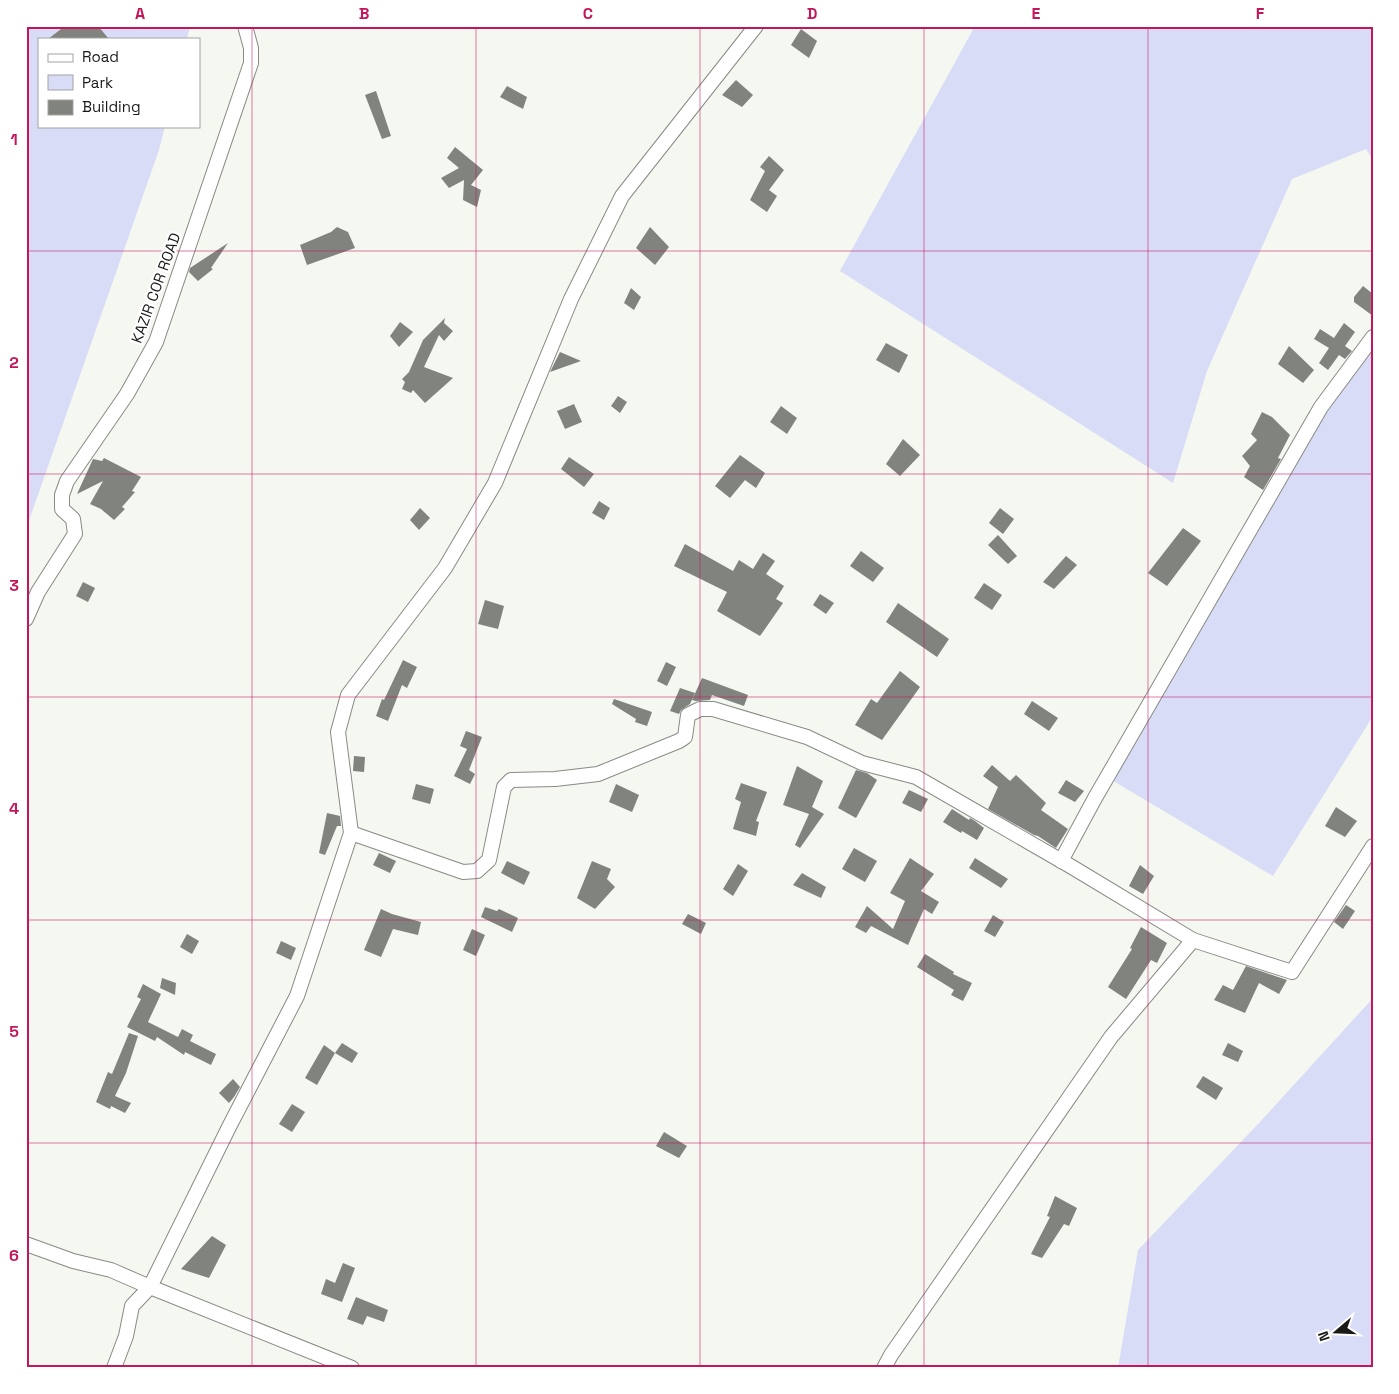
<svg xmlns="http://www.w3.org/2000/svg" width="1399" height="1394" viewBox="0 0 1399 1394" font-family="'Space Grotesk',sans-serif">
<rect width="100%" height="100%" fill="#f5f7f1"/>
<g fill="#d9dcf7">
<polygon points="26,26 190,26 187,39 39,39 39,126 165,126 159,150 26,529"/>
<polygon points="975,26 1373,26 1373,160 1366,149 1292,179 1207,371 1173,483 840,271"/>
<polygon points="1373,347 1373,716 1273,876 1110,779 1316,424"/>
<polygon points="1373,998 1373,1368 1118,1368 1138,1250 1259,1123"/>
</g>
<g fill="#81837e">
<polygon points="65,26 98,26 109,39 48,39"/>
<polygon points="801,29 817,41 809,58 791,45"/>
<polygon points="736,80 753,95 742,107 722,95"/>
<polygon points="507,86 527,97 523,109 500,97"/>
<polygon points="376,91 391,136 382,139 365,95"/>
<polygon points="455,147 483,170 471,185 481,190 477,207 463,200 464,180 449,188 441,178 459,168 447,158"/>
<polygon points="769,156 784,170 769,190 777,196 767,212 750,200 765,171 760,167"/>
<polygon points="337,227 348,232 355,248 307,265 300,245 331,232"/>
<polygon points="650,227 669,247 655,265 636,248"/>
<polygon points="228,243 211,268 213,269 198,281 189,272 190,268"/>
<polygon points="1363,286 1373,294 1373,316 1354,302 1354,297"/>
<polygon points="631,288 641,297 634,310 624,303"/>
<polygon points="445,318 444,323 453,331 444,341 439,335 424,367 453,378 425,403 413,390 411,393 402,389 405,382 402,379 409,372 423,340"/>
<polygon points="400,322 413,332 399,347 390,336"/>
<polygon points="1344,323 1355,332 1345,346 1352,351 1345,359 1339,355 1328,370 1319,363 1329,348 1314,339 1320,329 1334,338"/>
<polygon points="886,343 908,355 899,373 876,360"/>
<polygon points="1289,346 1314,370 1303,383 1278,364"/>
<polygon points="560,352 581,361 550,372"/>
<polygon points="618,396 627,402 620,413 611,406"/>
<polygon points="574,404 582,422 565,429 557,411"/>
<polygon points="781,406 797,418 787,434 770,422"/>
<polygon points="1262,412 1272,417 1290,435 1278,458 1281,459 1263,490 1244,477 1250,466 1242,456 1257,440 1251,434"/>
<polygon points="903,439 920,455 900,476 886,464"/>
<polygon points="740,455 765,473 756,488 745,480 730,498 715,486"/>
<polygon points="569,457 594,474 584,487 561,469"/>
<polygon points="104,458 141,477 132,491 135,492 122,507 125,509 114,520 101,509 90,504 103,481 77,494 93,459 102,461"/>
<polygon points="599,501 610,508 604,520 592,513"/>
<polygon points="420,508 430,518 419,530 410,520"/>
<polygon points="1000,508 1014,519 1003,534 989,523"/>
<polygon points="1183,528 1201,541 1167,586 1148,573"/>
<polygon points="998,535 1017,556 1008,564 988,545"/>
<polygon points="685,544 733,571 739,560 753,569 763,553 775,561 766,574 784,586 776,599 783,603 760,636 717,611 727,592 674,566"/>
<polygon points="861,551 884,568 873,582 850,566"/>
<polygon points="1066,556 1077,565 1054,589 1043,582"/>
<polygon points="83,582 95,588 88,602 76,596"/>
<polygon points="984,583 1002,595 992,610 974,598"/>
<polygon points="820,594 834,603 826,614 813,605"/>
<polygon points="485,600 504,606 498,629 478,624"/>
<polygon points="898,603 949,639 937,657 886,622"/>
<polygon points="403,660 417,667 407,688 402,685 388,721 376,716 382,699 384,700"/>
<polygon points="666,662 676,667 667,686 657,681"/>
<polygon points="900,671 920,687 882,740 855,725 871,699 877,703"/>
<polygon points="702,678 748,695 744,706 712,695 710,700 696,701 692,700"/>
<polygon points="680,688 695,693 690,704 681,710 679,714 670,711"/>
<polygon points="614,699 652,712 647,726 635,722 636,719 612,704"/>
<polygon points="1032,701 1058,718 1049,731 1024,714"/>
<polygon points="466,731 482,737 469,770 475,774 470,784 454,776 467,749 460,746"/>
<polygon points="354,756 365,757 364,772 353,771"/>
<polygon points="992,765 1010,781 1016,775 1046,803 1041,810 1068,829 1056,848 1038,836 1034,835 988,809 998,787 983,776"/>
<polygon points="797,766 823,781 812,807 824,814 800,848 795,845 809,814 783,805"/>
<polygon points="856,770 867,773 877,780 856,818 838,808"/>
<polygon points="1066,780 1084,791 1075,802 1058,793"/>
<polygon points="741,783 767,792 756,821 759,822 756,836 733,829 741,802 735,799"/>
<polygon points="416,784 434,789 430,804 412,799"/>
<polygon points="616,784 639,795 632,812 609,802"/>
<polygon points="909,790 928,799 921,812 902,803"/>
<polygon points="1336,807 1357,821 1345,837 1325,826"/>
<polygon points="952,809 969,820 970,818 975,821 984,828 977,840 962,831 961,833 943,822"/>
<polygon points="327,813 340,816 341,826 337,826 325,855 319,853"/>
<polygon points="854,848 877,861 865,882 842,869"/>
<polygon points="379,853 396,861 390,873 373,865"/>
<polygon points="910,858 934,874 921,891 939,902 932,914 924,909 908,945 871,926 866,933 855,927 867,906 893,929 905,901 890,893"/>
<polygon points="975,858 1008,879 1001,888 969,868"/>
<polygon points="507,861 530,872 524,885 501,873"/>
<polygon points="592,861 611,869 607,879 615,887 595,909 577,898"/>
<polygon points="738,864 748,871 733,896 723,889"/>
<polygon points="1140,865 1154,876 1143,894 1129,886"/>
<polygon points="802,873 826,887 821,898 793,885"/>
<polygon points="1346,905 1355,911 1343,929 1334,922"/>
<polygon points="485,907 497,911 499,909 518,918 512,932 481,917"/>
<polygon points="381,909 392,914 421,922 418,935 393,929 381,957 364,950"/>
<polygon points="688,914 706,923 701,934 682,924"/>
<polygon points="993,915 1004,922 995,937 984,931"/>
<polygon points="1141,927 1167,943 1157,963 1151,960 1126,999 1108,987 1132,949 1130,948"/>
<polygon points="472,929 485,935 476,956 463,950"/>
<polygon points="187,934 199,941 192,954 180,947"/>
<polygon points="281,941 296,948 291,960 276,953"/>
<polygon points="925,954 954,972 953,974 972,983 963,1001 951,995 954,990 917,967"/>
<polygon points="1246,966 1287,980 1279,994 1259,983 1245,1013 1214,1000 1223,985 1233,990"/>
<polygon points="162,978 176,983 175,995 160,988"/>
<polygon points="143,984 161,994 148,1022 178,1037 182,1029 193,1035 190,1041 216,1054 211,1065 185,1052 184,1055 157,1037 155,1041 127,1027 141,999 137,997"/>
<polygon points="129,1033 138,1036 126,1073 115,1096 131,1103 125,1113 111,1106 110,1109 96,1102 108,1072 112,1074"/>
<polygon points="342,1043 358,1053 352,1063 335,1053"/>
<polygon points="1228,1043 1243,1051 1238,1062 1222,1055"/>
<polygon points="324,1045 335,1053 317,1085 305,1078"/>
<polygon points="1203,1076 1223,1088 1216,1100 1196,1087"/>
<polygon points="233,1079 240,1087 234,1097 229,1103 219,1093"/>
<polygon points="292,1104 305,1112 292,1132 279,1124"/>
<polygon points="664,1132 687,1146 679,1158 656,1146"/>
<polygon points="1055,1196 1077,1208 1069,1226 1064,1224 1042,1258 1031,1254 1050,1217 1047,1216"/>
<polygon points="212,1236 226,1245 209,1278 181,1269"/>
<polygon points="343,1263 355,1268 342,1302 321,1294 326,1279 335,1283"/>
<polygon points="356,1297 388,1310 384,1322 367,1316 363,1325 347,1319"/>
</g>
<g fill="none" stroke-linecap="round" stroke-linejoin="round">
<defs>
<g id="minor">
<polyline points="26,619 38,592 75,534 73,519 62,509 62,495 67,481 127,394 156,342 251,63 251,48 245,26"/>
<polyline points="351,833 463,872 477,871 489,860 504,787 511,780 555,779 598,774 679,741 685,737 688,715 700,709 713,709 807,737 862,763 916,777 1072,867 1193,940"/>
<polyline points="1061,861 1095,798 1321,407 1373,337"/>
<polyline points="26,1244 73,1261 111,1270 150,1287 132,1306 126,1336 114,1368"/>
<polyline points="352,1368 150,1287 229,1127 297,996 351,833 338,732 348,695 445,568 495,483 571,299 622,196 756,26"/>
<polyline points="884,1368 891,1355 1111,1037 1193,940 1292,972 1373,846"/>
</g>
</defs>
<use href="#minor" stroke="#888a85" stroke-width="16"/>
<use href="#minor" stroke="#fff" stroke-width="14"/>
</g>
<path fill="none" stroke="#c2185b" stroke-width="1" stroke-opacity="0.55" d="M 252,26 L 252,1368M 476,26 L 476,1368M 700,26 L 700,1368M 924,26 L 924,1368M 1148,26 L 1148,1368M 26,251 L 1373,251M 26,474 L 1373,474M 26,697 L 1373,697M 26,920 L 1373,920M 26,1143 L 1373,1143"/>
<g text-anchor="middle" stroke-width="4.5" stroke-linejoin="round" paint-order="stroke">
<g font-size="15" fill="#191a18" stroke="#fff">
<text transform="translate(156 288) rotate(-70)" y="5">KAZIR COR ROAD</text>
</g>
</g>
<rect width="1399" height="1394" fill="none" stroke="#ffffff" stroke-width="55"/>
<rect x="38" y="38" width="162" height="90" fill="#ffffff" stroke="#a3a3a3"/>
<rect x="48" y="54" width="25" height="8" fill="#ffffff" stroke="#a3a3a3"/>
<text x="82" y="62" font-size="15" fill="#191a18">Road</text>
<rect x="48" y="75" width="25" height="15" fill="#d9dcf7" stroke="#a3a3a3"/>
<text x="82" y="88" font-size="15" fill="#191a18">Park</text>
<rect x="48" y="100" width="25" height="15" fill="#81837e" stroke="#a3a3a3"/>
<text x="82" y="112" font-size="15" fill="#191a18">Building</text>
<g transform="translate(1336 1332) rotate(251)" stroke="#ffffff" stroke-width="4" paint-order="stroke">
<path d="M0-4L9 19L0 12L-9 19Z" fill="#191a18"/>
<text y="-8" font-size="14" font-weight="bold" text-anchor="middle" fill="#191a18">N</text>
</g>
<rect x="28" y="28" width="1344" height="1338" fill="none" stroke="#c2185b" stroke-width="2"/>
<g font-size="16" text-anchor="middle" font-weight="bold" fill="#c2185b">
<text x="140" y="19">A</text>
<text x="364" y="19">B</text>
<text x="588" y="19">C</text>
<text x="812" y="19">D</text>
<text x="1036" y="19">E</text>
<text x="1260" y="19">F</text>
<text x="14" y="145">1</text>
<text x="14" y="368">2</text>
<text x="14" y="591">3</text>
<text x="14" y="814">4</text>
<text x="14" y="1037">5</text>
<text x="14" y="1261">6</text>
</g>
</svg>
